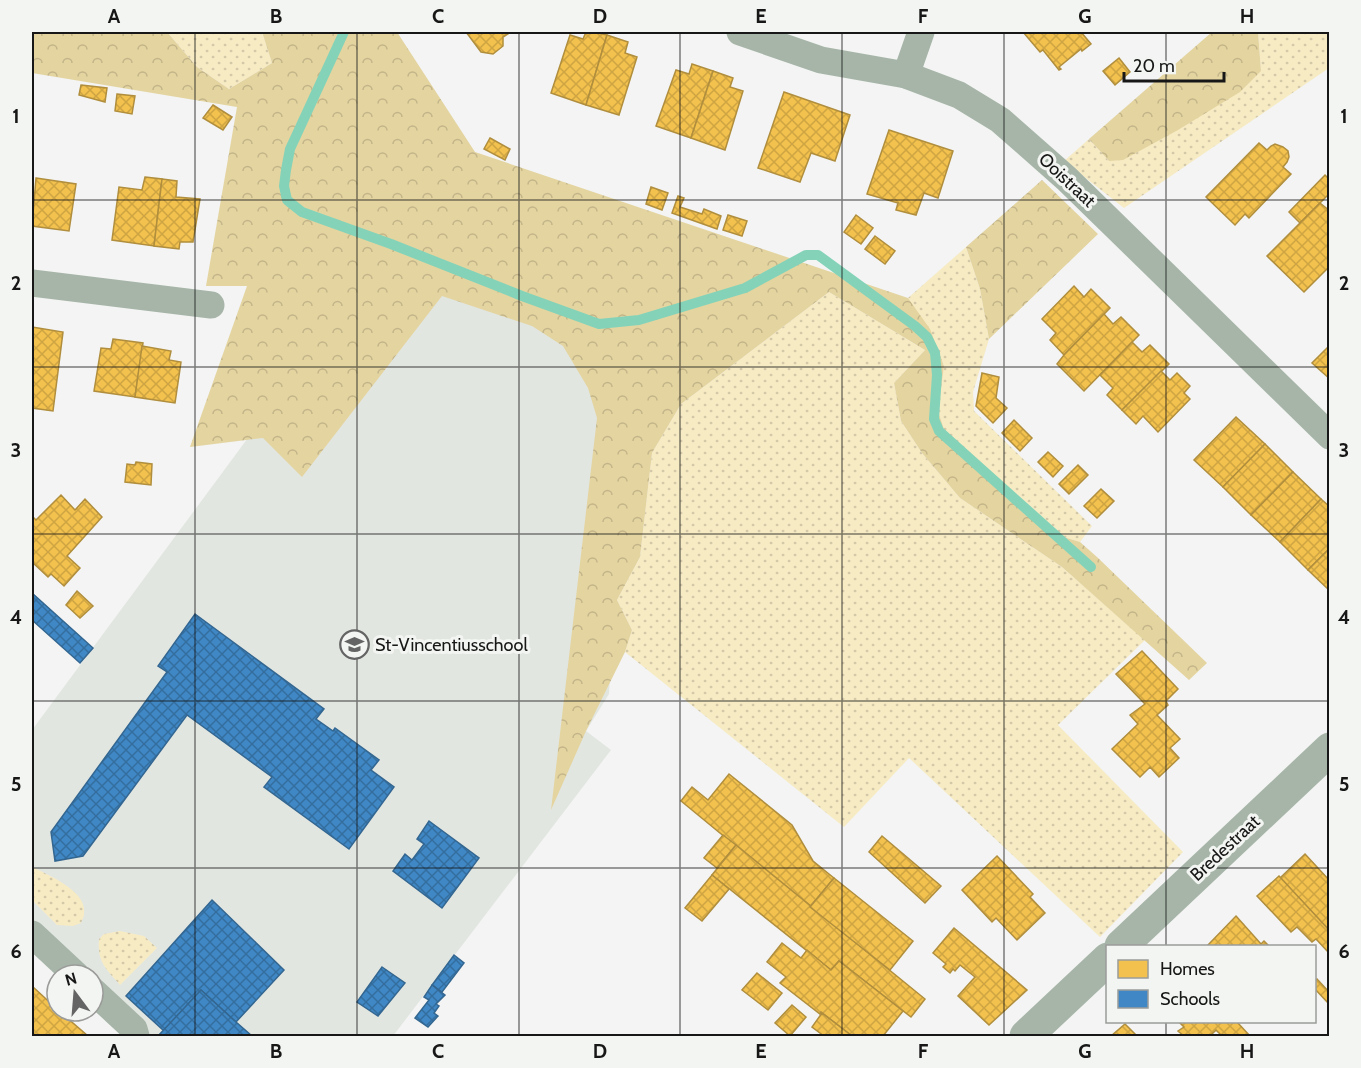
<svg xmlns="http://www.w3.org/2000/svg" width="1361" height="1068" viewBox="0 0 1361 1068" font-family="Cabin,sans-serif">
<defs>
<pattern id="grass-dots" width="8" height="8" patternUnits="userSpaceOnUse" patternTransform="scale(1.5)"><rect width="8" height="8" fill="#f7ebc4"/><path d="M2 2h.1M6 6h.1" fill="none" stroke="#d3c9a8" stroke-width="1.8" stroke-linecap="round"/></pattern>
<pattern id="forest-crowns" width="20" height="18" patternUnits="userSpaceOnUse" patternTransform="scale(1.5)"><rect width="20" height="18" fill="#e4d4a0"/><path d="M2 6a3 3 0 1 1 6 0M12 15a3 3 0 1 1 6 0" fill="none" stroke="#c3b589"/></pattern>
<pattern id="homes-cross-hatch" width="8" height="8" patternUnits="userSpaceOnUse" patternTransform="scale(1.5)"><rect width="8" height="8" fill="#f2c14e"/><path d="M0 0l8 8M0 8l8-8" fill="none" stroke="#cfa543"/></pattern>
<pattern id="schools-cross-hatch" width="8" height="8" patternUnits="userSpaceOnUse" patternTransform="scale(1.5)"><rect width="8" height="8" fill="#3f88c5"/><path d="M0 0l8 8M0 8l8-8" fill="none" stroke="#346e9f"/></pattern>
</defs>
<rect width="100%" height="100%" fill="#f3f4f3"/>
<polygon fill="#e2e6e1" points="384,254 599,336 616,572 609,694 586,731 611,750 393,1036 148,1036 93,981 93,975 87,975 32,920 32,730"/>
<g fill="url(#grass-dots)">
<polygon points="167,32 262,32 272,63 229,89 197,67"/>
<polygon points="1258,32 1329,32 1329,68 1124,208 1064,161 1089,139 1109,161 1261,71"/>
<polygon points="966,247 980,289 989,339 973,392 974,411 1092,526 1080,542 1054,534 1030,506 975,463 950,447 938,411 944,365 908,298"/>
<polygon points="829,292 925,350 894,383 901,421 922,453 960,498 1062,567 1145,640 1058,725 1183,852 1100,937 909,758 844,827 625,652 632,630 617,600 640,557 652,453 681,404"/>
<path d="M 32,867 C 48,875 88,891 84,914 C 84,917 82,920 81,923 L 73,926 L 57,925 L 32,900 Z"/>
<path d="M 120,931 L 144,936 L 157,948 L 120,985 C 106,969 97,962 99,939 L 104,934 Z"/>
</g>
<g fill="url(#forest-crowns)">
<polygon points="32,32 167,32 197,67 229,89 272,63 262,32 397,32 475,152 908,298 930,329 944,366 938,411 950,447 975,463 1030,506 1054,534 1080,542 1097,557 1207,663 1189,680 1062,567 960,498 922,453 901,421 894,383 925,350 829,292 681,404 652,453 640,557 617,600 632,630 625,652 586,731 551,810 597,418 588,388 563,346 532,326 442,296 302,477 263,438 190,447 247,286 206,286 237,107 32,73"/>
<polygon points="1212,32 1258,32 1261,71 1240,92 1178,130 1123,160 1109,161 1089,139"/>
<polygon points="1042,180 1098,234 989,339 980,289 966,247"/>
</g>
<g fill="url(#homes-cross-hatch)" stroke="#b08e3d" stroke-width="1.5">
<polygon points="466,32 511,32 503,37 503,46 493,54 481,52"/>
<polygon points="586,32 594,32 607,35 586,105 551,93 570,35 583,39"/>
<polygon points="1023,32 1081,32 1091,44 1082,51 1081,49 1059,67 1061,69 1059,70 1043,50 1040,52"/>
<polygon points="607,35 628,42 625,53 637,57 619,115 586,105"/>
<polygon points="1119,58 1130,72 1115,85 1103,71"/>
<polygon points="692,64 713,71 691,138 656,126 676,70 689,74"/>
<polygon points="713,71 733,78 730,87 743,91 725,150 691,138"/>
<polygon points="81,85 107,88 105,102 79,95"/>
<polygon points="784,92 850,115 835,161 811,153 800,182 758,168"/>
<polygon points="117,94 135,96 132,114 115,111"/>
<polygon points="213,105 232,117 223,130 203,118"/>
<polygon points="889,130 953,151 938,198 924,193 916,215 896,210 898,203 867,194"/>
<polygon points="490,138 510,149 505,160 484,149"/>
<polygon points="1259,143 1267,150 1271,146 1275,144 1283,147 1288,151 1289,157 1287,162 1283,167 1291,174 1249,218 1245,214 1235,225 1206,197"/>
<polygon points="1325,175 1330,180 1330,193 1300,223 1289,212"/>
<polygon points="145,177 162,179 154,246 112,240 119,187 142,190"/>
<polygon points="36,178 76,184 69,231 32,226"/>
<polygon points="162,179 177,181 176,197 200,199 193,242 180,242 179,249 154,246"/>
<polygon points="651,187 668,193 662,210 646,204"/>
<polygon points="678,196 684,198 680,207 702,214 704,209 721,216 717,229 672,213"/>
<polygon points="1320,203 1330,211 1330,266 1304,292 1267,256"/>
<polygon points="728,215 747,221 742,236 723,230"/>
<polygon points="856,215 873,228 861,244 844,232"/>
<polygon points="875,236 895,251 885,264 865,249"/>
<polygon points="1074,286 1084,297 1091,289 1110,308 1064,355 1050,340 1056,333 1042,319"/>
<polygon points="1104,314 1113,324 1121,317 1139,335 1084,391 1057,364 1064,355"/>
<polygon points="32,327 63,332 53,411 32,408"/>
<polygon points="113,339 143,343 135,397 94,391 101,348 111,349"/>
<polygon points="1132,342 1142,352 1150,345 1169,364 1122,410 1107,395 1113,388 1100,375"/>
<polygon points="1330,345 1330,379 1312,363"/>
<polygon points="142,346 171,351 169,360 181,362 175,403 135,397"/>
<polygon points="1161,371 1170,380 1177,373 1190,386 1184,393 1190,399 1158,432 1143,416 1136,424 1122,410"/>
<polygon points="982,373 999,377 996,398 1007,408 993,423 976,406"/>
<polygon points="1236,417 1265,444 1223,487 1194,460"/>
<polygon points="1014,420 1032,438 1020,451 1002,433"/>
<polygon points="1265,444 1293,472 1251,515 1223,487"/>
<polygon points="1048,452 1063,466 1053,477 1038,462"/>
<polygon points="136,462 152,464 151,485 125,482 127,464 135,465"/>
<polygon points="1078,465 1088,475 1069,494 1059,484"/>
<polygon points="1293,472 1321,499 1280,542 1251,515"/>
<polygon points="1101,489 1114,501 1097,518 1084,506"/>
<polygon points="61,495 75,510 85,499 102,517 67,556 80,568 64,586 51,574 48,577 32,562 32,516 36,520"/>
<polygon points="1321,499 1330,507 1330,548 1308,570 1280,542"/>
<polygon points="1330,548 1330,591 1308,570"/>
<polygon points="77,591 93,606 80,618 66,605"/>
<polygon points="1142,651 1178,689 1166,701 1168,705 1157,715 1180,739 1170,748 1179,758 1159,777 1150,767 1140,777 1112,749 1138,724 1130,715 1145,704 1116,674"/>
<polygon points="729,774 792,825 813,861 834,878 810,907 681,801 692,787 708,800"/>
<polygon points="723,835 736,845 717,868 704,858"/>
<polygon points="882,836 941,886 925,903 869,852"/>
<polygon points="736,845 925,999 911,1017 839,961 831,970 712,875"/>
<polygon points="1305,854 1330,881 1330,904 1328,905 1330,907 1330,931 1280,878"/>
<polygon points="997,856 1033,894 1030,897 1045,913 1017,940 996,918 992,922 962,890"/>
<polygon points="712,875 729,889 702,921 685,908"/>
<polygon points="1279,876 1330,931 1330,954 1316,939 1312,942 1297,927 1291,932 1257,896"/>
<polygon points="834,878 913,941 890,970 810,907"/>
<polygon points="1236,916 1261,944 1264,941 1269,946 1209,946 1208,945"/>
<polygon points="954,928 1027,990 989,1025 958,996 975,977 960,965 955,971 953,969 950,973 943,967 946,964 933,953"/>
<polygon points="782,943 801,958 807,950 831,970 839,961 903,1011 883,1036 852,1036 821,1012 820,1014 780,983 786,977 767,962"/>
<polygon points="757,973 782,993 768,1010 742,990"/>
<polygon points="1317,979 1330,993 1330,1005 1314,988 1314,981"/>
<polygon points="32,986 57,1009 57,1011 59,1011 88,1036 32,1036"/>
<polygon points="792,1005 806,1017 790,1036 775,1023"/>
<polygon points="822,1013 852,1036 824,1036 812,1027"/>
<polygon points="1179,1022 1237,1022 1250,1036 1222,1036 1216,1030 1210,1036 1184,1036 1178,1031 1184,1027"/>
<polygon points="1125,1024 1137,1036 1111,1036"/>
</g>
<g fill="url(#schools-cross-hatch)" stroke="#336690" stroke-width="1.5">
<polygon points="32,593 93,648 80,663 32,620"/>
<polygon points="195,614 324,709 316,719 333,731 335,728 379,760 371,770 394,787 349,849 264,787 272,777 187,715 83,856 55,861 51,832 167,672 158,666"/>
<polygon points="429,821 479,858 442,908 393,871 405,854 412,860 424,844 417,839"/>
<polygon points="212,900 284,970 236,1022 201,990 164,1031 126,996"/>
<polygon points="454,955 464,963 442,992 432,985"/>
<polygon points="382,967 405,983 378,1016 357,1002"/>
<polygon points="432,985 445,995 436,1004 439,1006 434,1013 438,1016 428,1027 415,1018 429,1000 424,997"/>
<polygon points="201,990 236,1022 252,1036 158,1036"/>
</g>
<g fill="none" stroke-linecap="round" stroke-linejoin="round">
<polyline stroke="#84d3b9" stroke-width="10" points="344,32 290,149 286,170 284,186 287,200 302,212 391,244 522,296 599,324 639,320 745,288 806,255 818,255 915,326 927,337 935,353 937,375 934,419 939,431 1091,567"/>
<g stroke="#a6b5a8" stroke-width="27">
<polyline points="740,32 821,60 906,75 959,95 1000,120 1067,179 1330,436"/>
<polyline points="906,75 921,32"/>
<polyline points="32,283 211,305"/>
<polyline points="32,934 76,975"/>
<polyline points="93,991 134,1029 136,1036"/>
</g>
<g stroke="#a6b5a8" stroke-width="33">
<polyline points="1121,946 1330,749"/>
<polyline points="1026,1036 1108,959"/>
</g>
</g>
<path fill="none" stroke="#161716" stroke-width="1.5" stroke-opacity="0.55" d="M 195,32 L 195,1036M 357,32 L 357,1036M 519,32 L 519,1036M 680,32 L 680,1036M 842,32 L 842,1036M 1004,32 L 1004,1036M 1166,32 L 1166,946M 32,200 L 1330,200M 32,367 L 1330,367M 32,534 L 1330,534M 32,701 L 1330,701M 32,868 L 1330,868M 1166,1022 L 1166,1036"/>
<defs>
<symbol id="school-ring" viewBox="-11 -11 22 22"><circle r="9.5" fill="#f3f5f2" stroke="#636463" stroke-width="1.5"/><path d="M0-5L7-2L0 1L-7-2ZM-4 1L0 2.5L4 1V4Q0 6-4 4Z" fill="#636463"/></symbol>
</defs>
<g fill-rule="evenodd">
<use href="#school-ring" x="338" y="628" width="33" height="33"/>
</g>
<g text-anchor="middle" stroke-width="6" stroke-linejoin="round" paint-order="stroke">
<g font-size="18" fill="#161716" stroke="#f3f5f2">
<text transform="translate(1067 180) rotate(43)" y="6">Ooistraat</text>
<text transform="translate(1225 848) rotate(-43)" y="6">Bredestraat</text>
</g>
<g font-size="18" fill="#161716" stroke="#f3f5f2" text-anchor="start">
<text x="375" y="651">St-Vincentiusschool</text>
</g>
</g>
<rect width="1361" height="1068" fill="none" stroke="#f3f5f2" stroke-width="66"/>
<rect x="1106" y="945" width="210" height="78" fill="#f3f5f2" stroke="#9b9c9a" stroke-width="1.5"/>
<rect x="1118" y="960" width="30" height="18" fill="#f2c14e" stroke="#9b9c9a" stroke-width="1.5"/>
<text x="1160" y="975" font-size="18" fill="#161716">Homes</text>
<rect x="1118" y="990" width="30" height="18" fill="#3f88c5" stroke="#9b9c9a" stroke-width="1.5"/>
<text x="1160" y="1005" font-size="18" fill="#161716">Schools</text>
<g transform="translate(75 993) rotate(344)"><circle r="28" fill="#f3f5f2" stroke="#9b9c9a" stroke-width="1.5"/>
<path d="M0-4.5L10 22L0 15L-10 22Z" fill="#636463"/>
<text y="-9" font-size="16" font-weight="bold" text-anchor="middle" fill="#161716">N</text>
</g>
<path d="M1124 72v9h100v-9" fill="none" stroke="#161716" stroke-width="3"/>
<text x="1133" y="72" font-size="18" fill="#161716" stroke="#f3f5f2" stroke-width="4.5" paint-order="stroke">20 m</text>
<rect x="33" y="33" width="1295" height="1002" fill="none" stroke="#161716" stroke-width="2"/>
<g font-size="20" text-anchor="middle" font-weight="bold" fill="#161716">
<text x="114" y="23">A</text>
<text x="276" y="23">B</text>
<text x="438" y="23">C</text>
<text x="600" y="23">D</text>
<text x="761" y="23">E</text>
<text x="923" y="23">F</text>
<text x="1085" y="23">G</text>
<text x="1247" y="23">H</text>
<text x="16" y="123">1</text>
<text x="1344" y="123">1</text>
<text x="16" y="290">2</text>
<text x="1344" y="290">2</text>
<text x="16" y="457">3</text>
<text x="1344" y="457">3</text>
<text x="16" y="624">4</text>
<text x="1344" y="624">4</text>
<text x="16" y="791">5</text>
<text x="1344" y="791">5</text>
<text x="16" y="958">6</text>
<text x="1344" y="958">6</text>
<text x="114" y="1058">A</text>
<text x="276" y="1058">B</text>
<text x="438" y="1058">C</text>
<text x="600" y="1058">D</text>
<text x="761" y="1058">E</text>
<text x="923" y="1058">F</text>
<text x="1085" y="1058">G</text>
<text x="1247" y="1058">H</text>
</g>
</svg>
